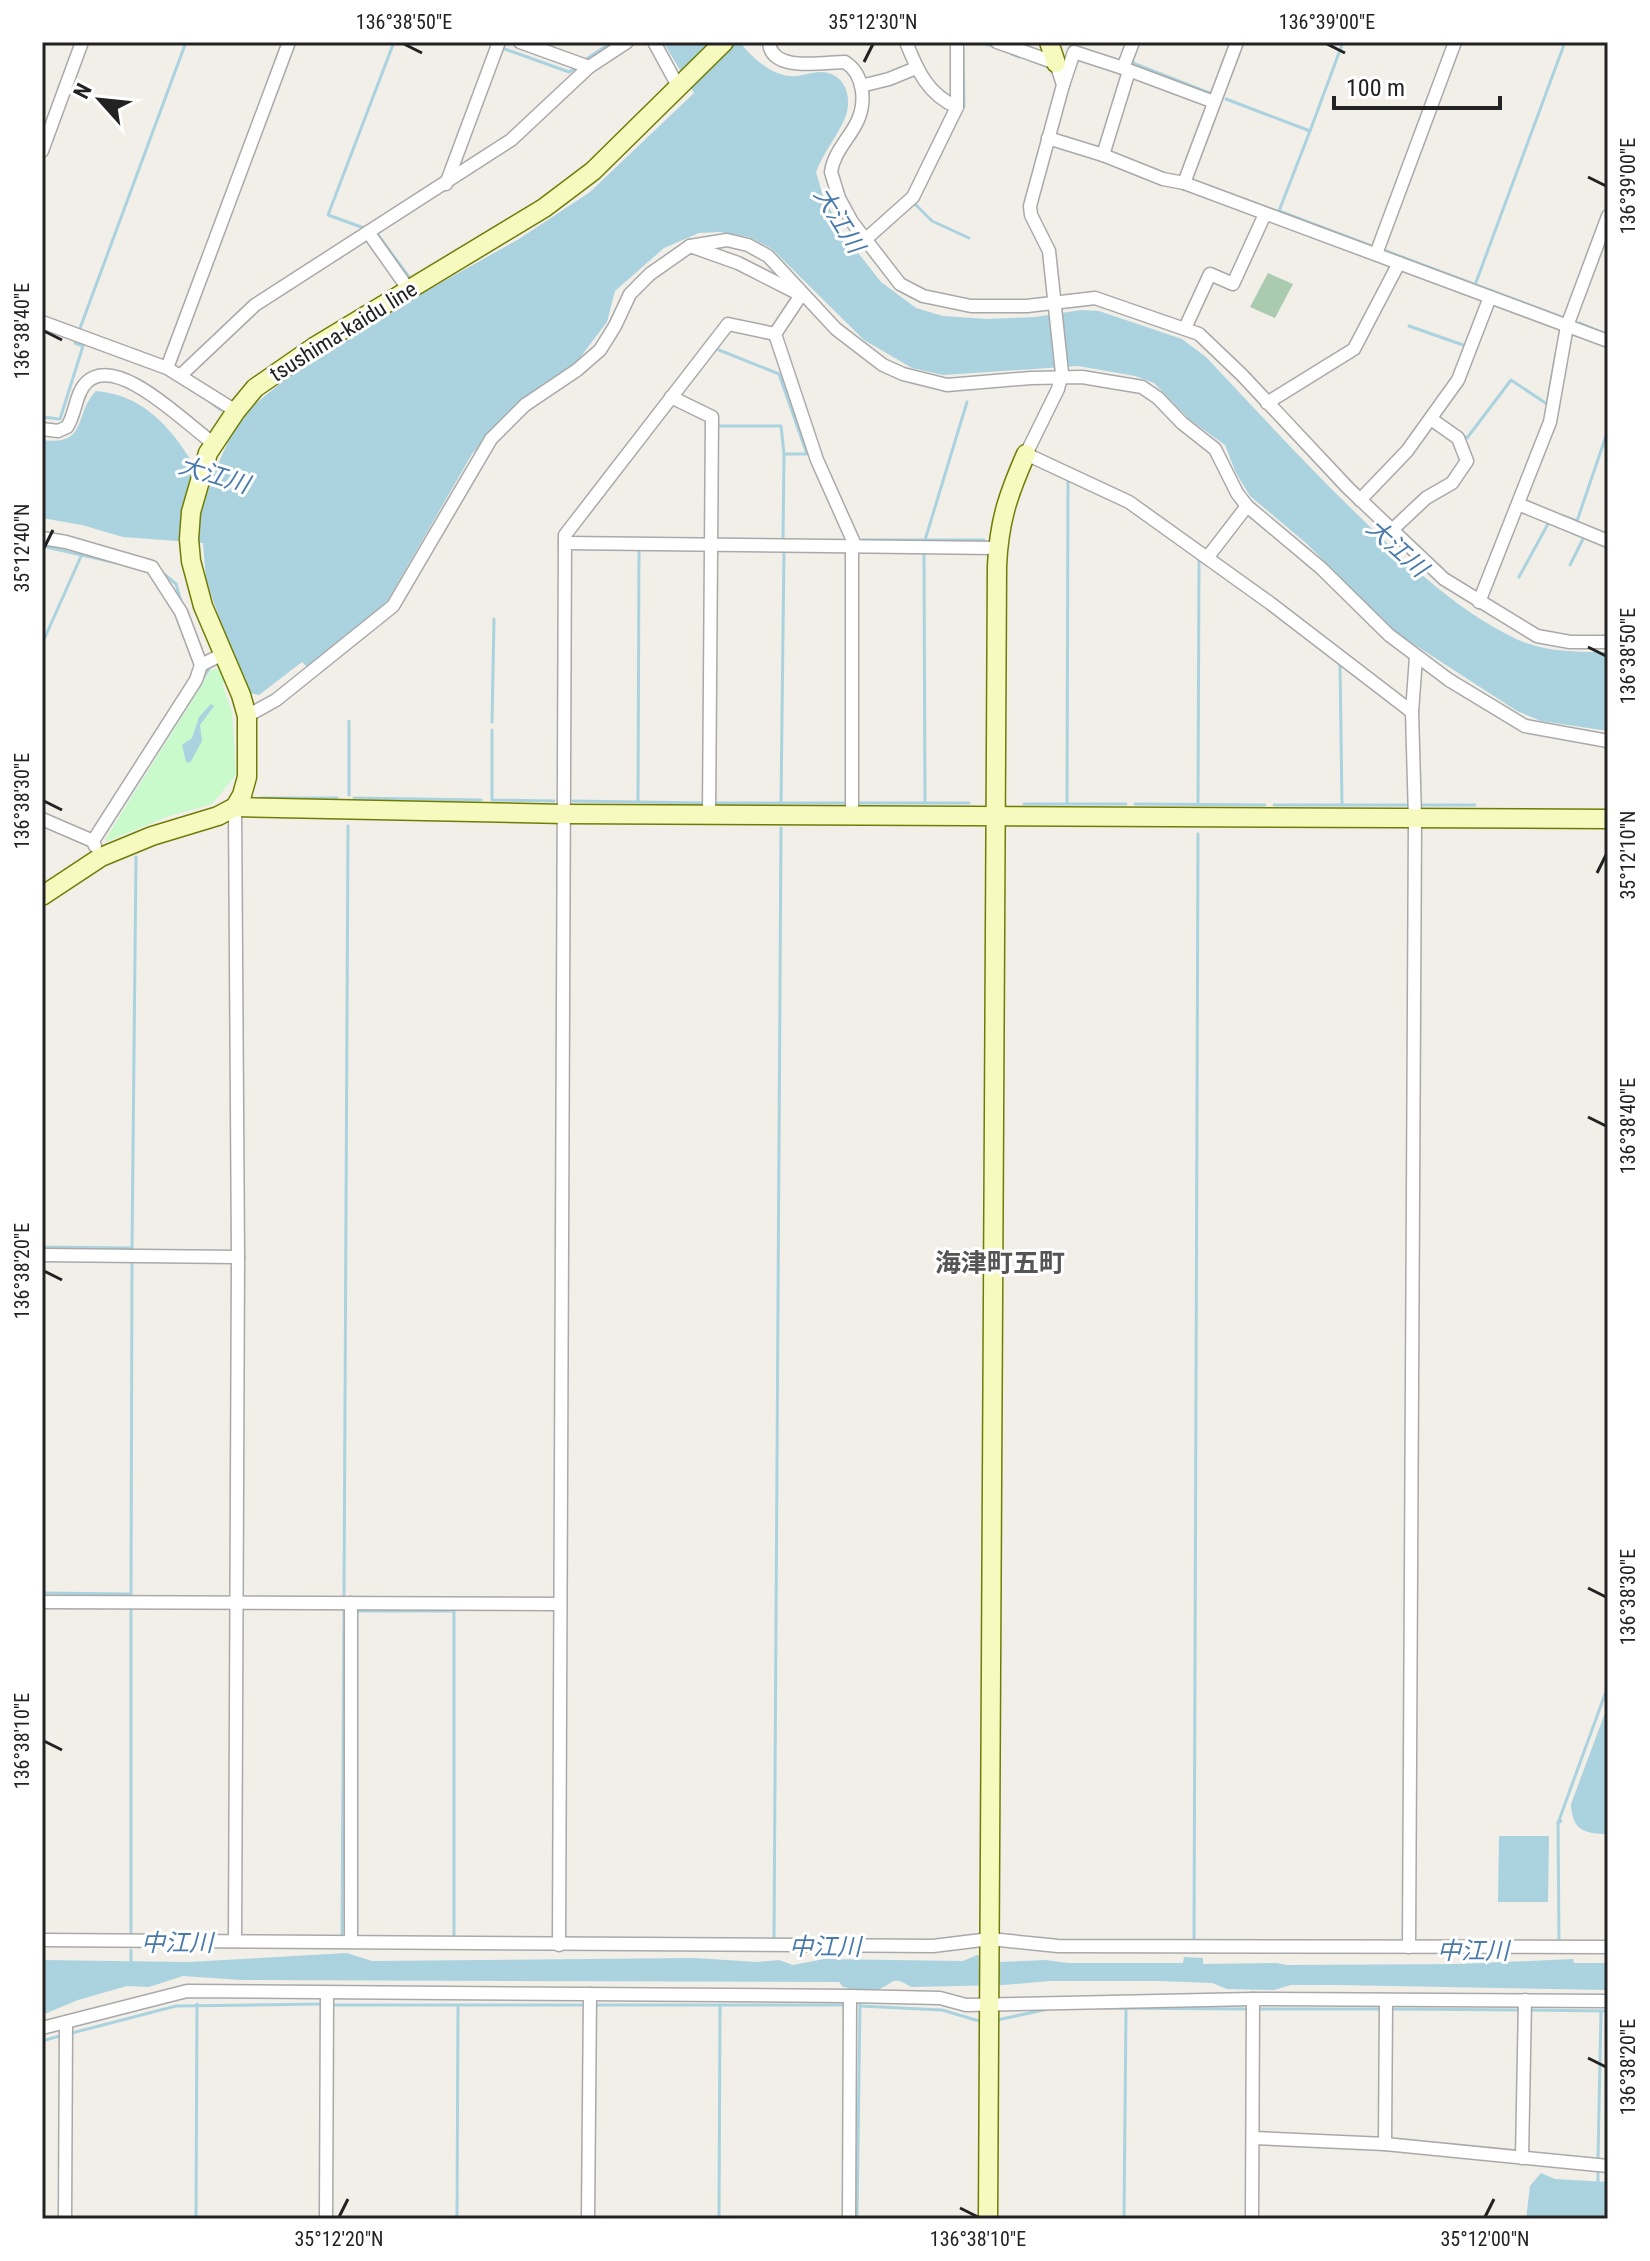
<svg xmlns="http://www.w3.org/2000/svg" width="1650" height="2261" viewBox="0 0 1650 2261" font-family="'Roboto Condensed','Noto Sans JP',sans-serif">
<rect width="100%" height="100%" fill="#f2efe9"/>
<polygon fill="#aacbaf" points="1268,273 1293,284 1275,318 1250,307"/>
<polygon fill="#c8facc" points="220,669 226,682 222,684 232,712 236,775 212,804 169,816 108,841 105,840 211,670"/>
<g fill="#aad3df">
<path d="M 663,42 L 740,42 C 751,57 771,75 791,76 C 801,77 811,72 821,72 C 846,73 853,98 845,118 C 837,137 823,153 816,172 L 822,193 L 841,231 L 881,282 L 916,308 L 943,316 L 987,319 L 1035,317 L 1081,310 L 1099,311 L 1182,339 L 1206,357 C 1257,411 1306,465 1359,516 C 1405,561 1454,608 1512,637 C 1542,652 1575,652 1608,652 L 1608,731 L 1541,721 L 1517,711 L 1395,632 L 1307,544 L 1250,496 L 1236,473 L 1225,445 L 1189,419 L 1154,383 L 1135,376 L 1078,366 L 943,375 L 912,368 L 864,340 L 772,249 L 749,237 L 720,232 L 699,233 L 664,248 L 615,291 L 607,322 L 576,363 L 556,380 L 513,408 L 472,454 L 388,600 L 373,615 L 307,667 L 302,662 L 259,695 L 250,693 L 226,638 L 206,579 L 203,543 L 123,537 L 82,525 L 42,518 L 42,440 C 89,446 73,415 96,391 C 142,395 169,425 192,462 L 218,464 L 237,422 L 240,423 L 254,405 L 288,377 L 421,294 L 519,239 L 590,192 L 694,93 Z"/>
<polygon points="211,704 214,706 200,725 202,741 190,763 186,762 182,745 192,738 199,717"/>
<path d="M 1608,1705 L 1608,1834 C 1584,1834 1572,1830 1571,1804 Z"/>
<polygon points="1499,1836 1549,1836 1548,1902 1498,1902"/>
<path d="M 347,1953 L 372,1961 L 694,1958 L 757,1962 L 779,1960 L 793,1965 L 824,1959 L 963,1961 L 977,1955 L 999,1962 L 1046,1960 L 1068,1963 L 1183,1963 L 1184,1957 L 1203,1958 L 1203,1964 L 1276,1963 L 1287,1965 L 1459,1964 L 1573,1959 L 1574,1963 L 1608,1963 L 1608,1990 L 1338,1985 L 1291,1985 L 1274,1990 L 1227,1989 L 1212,1983 L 1159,1981 L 1050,1981 L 1003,1985 L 911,1987 C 890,1973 893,1986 876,1990 C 867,1993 853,1988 843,1987 L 839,1982 L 241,1980 L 183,1976 L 149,1987 L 127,1986 L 78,2000 L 42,2015 L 42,1960 L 188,1962 Z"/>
<polygon points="1541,2173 1555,2179 1608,2182 1608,2219 1526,2219 1530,2186"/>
</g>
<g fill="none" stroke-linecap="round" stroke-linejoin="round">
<g stroke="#aad3df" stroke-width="3">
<polyline points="980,42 992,46"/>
<polyline points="1139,42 1132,61 1135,64 1212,94"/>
<polyline points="502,48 569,72 575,68"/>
<polyline points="963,50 964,106"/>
<polyline points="1012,54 1019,57"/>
<polyline points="585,60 612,42"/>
<polyline points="1030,60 1048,67"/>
<polyline points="1226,99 1310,131 1279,211 1374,247"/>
<polyline points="1310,131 1343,42"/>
<polyline points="916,201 914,203 932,221 969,238"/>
<polyline points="364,228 328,215 394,42"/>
<polyline points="378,235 409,277"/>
<polyline points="1386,251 1564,318"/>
<polyline points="1475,285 1565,42"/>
<polyline points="1579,323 1608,335"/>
<polyline points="1409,326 1466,346"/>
<polyline points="79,331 186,42"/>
<polyline points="719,350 779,374 807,454 786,454"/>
<polyline points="209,401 221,410"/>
<polyline points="42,417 60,419 83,346 75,343 76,340"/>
<polyline points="717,426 781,426 784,454 783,541"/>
<polyline points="1460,434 1467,438 1511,380 1547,404 1556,353"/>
<polyline points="1563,516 1577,521 1607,433"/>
<polyline points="862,540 984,540"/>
<polyline points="925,540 967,402"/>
<polyline points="42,546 117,563"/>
<polyline points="924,554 925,803"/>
<polyline points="1570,565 1584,537"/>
<polyline points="164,574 176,584 181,602"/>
<polyline points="1519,577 1549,522"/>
<polyline points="42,644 82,554"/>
<polyline points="1340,664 1342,805"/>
<polyline points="202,680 209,669"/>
<polyline points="349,721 349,795"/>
<polyline points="492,722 494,619"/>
<polyline points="492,730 492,800 554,801"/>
<polyline points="261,798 337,798"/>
<polyline points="354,798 481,800"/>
<polyline points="573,801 703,803"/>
<polyline points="638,802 639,547"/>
<polyline points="716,803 847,803"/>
<polyline points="781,803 784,549"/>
<polyline points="855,803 969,803"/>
<polyline points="1024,804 1126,804"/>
<polyline points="1067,804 1068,482"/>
<polyline points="1135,804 1265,805"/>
<polyline points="1198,804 1199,560"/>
<polyline points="1274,805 1409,805"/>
<polyline points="1420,805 1475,805"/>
<polyline points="104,835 134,788"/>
<polyline points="42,1247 132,1248"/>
<polyline points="132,1250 136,857"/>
<polyline points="42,1593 130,1594"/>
<polyline points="131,1598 132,1263"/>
<polyline points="344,1598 348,826"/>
<polyline points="131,1608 131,1932"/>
<polyline points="357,1611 454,1611 454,1937"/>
<polyline points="1558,1823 1608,1686"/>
<polyline points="342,1937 344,1607"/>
<polyline points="774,1940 781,828"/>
<polyline points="1559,1940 1558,1823 1561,1821"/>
<polyline points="1194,1942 1198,834"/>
<polyline points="131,1962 131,1950"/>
<polyline points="332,2005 585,2005"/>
<polyline points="594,2005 846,2005"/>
<polyline points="860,2006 942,2010 979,2021"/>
<polyline points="1096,2008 1248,2009"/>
<polyline points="1257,2009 1381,2009"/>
<polyline points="1392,2009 1520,2010"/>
<polyline points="1527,2010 1608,2011"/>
<polyline points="997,2020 1048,2009"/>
<polyline points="72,2033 176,2006 322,2004"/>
<polyline points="42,2041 63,2035"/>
<polyline points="1598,2159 1601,2011"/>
<polyline points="1598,2182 1598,2170"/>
<polyline points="196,2219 197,2004"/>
<polyline points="457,2219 458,2007"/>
<polyline points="719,2219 720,2007"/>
<polyline points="857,2219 860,2000"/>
<polyline points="1124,2219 1126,2008"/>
</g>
<defs>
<g id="street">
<polyline points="520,42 589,67"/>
<polyline points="654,42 679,88"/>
<path d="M 769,42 C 771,73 823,62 845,62 C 864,74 866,101 858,120 C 850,138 834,151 831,172 L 839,198 L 852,222 L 900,284 L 923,296 L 971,306 L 1027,306 L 1095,298 L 1199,334 L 1242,375 L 1348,488 L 1444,579 L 1537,636 L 1570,642 L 1608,642"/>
<path d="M 906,42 C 917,70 928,95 957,107"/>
<polyline points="997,42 1056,63 1063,85 1030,206 1031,215 1049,251 1062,373 1058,389 1026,454 1129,502 1270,603 1412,712"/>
<polyline points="1123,68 1214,102"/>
<polyline points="1063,85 1074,52 1123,68 1133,42"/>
<polyline points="861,86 889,79 916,68"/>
<polyline points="1048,138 1103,155 1163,179 1184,183 1608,341"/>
<polyline points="42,151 82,42"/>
<polyline points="1103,155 1129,71"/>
<polyline points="1184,183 1237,42"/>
<polyline points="446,184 499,42"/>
<polyline points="368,232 409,290"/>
<polyline points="867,238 913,197 957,107 957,42"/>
<polyline points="690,246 727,240 748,245 768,256 836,329 883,365 903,374 947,385 1031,378 1082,377 1142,387 1158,398 1182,423 1215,449 1237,493 1247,506 1321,568 1389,635 1449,680 1525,726 1608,741"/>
<polyline points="1376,254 1455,42"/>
<polyline points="42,322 167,368 236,411"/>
<polyline points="1185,328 1210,274 1233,284 1265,214"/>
<polyline points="775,334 817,460 855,545"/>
<polyline points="167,368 289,42"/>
<polyline points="181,375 255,305 511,140 589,67 627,42"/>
<polyline points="671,397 712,417 709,815"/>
<polyline points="1267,403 1354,349 1399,263"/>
<path d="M 42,429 L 58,431 L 67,427 C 76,414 75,393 87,382 C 118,353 188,426 213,443"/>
<polyline points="1360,500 1407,451 1458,380 1490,297"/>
<polyline points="1518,504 1608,541"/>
<polyline points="1392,530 1426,498 1452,483 1467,461 1458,438 1431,419"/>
<polyline points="42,538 66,542 152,567 181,612 201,665"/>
<polyline points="565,543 998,548"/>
<polyline points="852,545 852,816"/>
<polyline points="1207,558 1247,506"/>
<polyline points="1479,602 1550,422 1567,326 1608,216"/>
<polyline points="247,716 276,700 393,606 491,439 525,405 577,370 600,350 615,326 630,294 650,274 690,246 738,263 801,295 775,334"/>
<polyline points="42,819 93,841 95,846"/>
<polyline points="93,841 196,680 201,665 223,654"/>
<polyline points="42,1255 238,1257"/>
<polyline points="42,1602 559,1604"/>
<polyline points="42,1940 933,1946 990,1939 1058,1946 1608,1947"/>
<polyline points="235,1941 238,1257 235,807"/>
<polyline points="351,1941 351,1603"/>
<polyline points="559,1945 565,535 728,324 775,334"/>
<polyline points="1409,1947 1415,818 1412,712 1416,657"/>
<polyline points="42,2028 187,1991 850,1996 940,1998 966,2005 1253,1999 1608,2001"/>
<polyline points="1253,2138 1385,2144 1608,2166"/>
<polyline points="1385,2144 1386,2001"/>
<polyline points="1522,2158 1525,2000"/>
<polyline points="65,2219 66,2022"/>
<polyline points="326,2219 327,1993"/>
<polyline points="588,2219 590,1994"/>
<polyline points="849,2219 850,1996"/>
<polyline points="1252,2219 1253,1999"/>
</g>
<g id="secondary">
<polyline points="1049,42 1056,63"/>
<polyline points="235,807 565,814 1608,819"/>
<polyline points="42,896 101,857 152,836 218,816 235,807 242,795 247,777 247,716 241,695 203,606 191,561 189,539 191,512 208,453 236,411 255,388 314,347 544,208 593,171 724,42"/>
<path d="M 988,2219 L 997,566 C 999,521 1008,495 1026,454"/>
</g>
</defs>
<use href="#street" stroke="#a9a9a9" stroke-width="15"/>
<use href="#secondary" stroke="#707d05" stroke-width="21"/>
<use href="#street" stroke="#fff" stroke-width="12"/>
<use href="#secondary" stroke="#f7fabf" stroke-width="18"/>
</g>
<path fill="none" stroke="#222" stroke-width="3" d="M 404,44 L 422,53M 1327,44 L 1345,53M 864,62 L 873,44M 1588,177 L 1606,186M 44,331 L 62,340M 44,548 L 53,530M 1588,647 L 1606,656M 44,801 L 62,810M 1597,873 L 1606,855M 1588,1117 L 1606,1126M 44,1271 L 62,1280M 1588,1588 L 1606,1597M 44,1741 L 62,1750M 1588,2058 L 1606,2067M 960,2208 L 978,2217M 339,2217 L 348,2199M 1485,2217 L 1494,2199"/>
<g text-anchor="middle" stroke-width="6" stroke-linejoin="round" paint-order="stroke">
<g font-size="22" fill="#222" stroke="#fff">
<text transform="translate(343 331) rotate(-32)" y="8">tsushima-kaidu line</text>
</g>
<g font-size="24" font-style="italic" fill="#4a7aab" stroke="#fff">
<text transform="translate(839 220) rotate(58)" y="8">大江川</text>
<text transform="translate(214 475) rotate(17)" y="8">大江川</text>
<text transform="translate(1397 548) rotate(42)" y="8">大江川</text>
<text x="177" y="1951">中江川</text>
<text x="825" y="1955">中江川</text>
<text x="1473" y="1959">中江川</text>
</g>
<g font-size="26" font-weight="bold" fill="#555" stroke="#fff">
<text x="1000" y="1272">海津町五町</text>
</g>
</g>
<rect width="1650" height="2261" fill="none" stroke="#ffffff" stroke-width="88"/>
<g transform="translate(100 100) rotate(297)" stroke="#ffffff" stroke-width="6" paint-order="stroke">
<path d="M0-6L14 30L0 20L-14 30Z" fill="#222222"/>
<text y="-12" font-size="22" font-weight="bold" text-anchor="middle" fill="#222222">N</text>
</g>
<path d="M1334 96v12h166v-12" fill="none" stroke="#222222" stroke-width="4"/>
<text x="1346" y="96" font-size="24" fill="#222222" stroke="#ffffff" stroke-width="6" paint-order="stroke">100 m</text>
<rect x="44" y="44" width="1562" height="2173" fill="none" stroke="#222" stroke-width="3"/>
<g font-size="20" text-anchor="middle" fill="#222">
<text x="404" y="29">136°38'50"E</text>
<text x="873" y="29">35°12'30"N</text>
<text x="1327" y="29">136°39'00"E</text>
<text transform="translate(1628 186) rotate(-90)" y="7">136°39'00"E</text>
<text transform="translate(22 331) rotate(-90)" y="7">136°38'40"E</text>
<text transform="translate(22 548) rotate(-90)" y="7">35°12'40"N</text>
<text transform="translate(1628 656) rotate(-90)" y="7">136°38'50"E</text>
<text transform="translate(22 801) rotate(-90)" y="7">136°38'30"E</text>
<text transform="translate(1628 855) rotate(-90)" y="7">35°12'10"N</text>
<text transform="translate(1628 1126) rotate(-90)" y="7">136°38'40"E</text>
<text transform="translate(22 1271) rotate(-90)" y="7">136°38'20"E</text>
<text transform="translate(1628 1597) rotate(-90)" y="7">136°38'30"E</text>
<text transform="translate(22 1741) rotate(-90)" y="7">136°38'10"E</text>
<text transform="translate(1628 2067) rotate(-90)" y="7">136°38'20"E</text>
<text x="339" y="2246">35°12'20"N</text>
<text x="978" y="2246">136°38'10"E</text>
<text x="1485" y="2246">35°12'00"N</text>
</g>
</svg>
